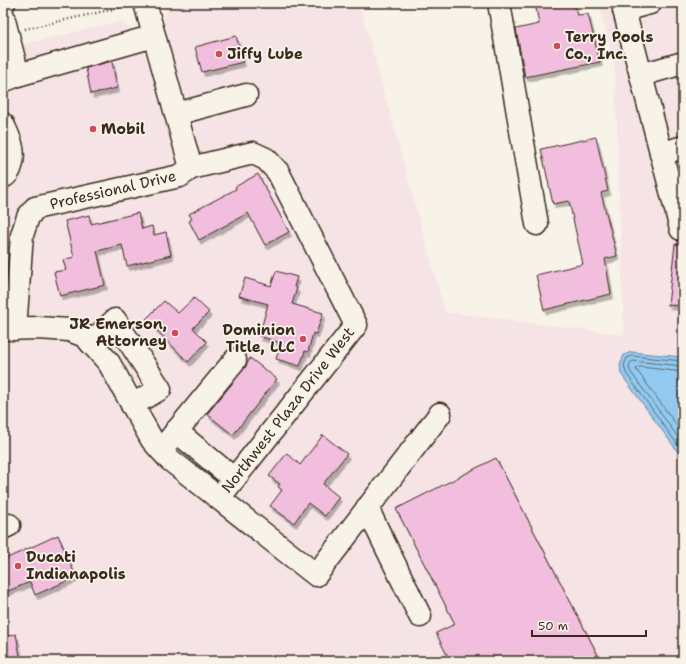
<svg xmlns="http://www.w3.org/2000/svg" width="686" height="664" viewBox="0 0 686 664" font-family="'Shantell Sans',sans-serif">
<defs>
<filter id="shadow"><feDropShadow dx="2.5" dy="4.5" stdDeviation="0" flood-color="#0004"/></filter>
</defs>
<rect width="100%" height="100%" fill="#f7f3e8"/>
<filter id="ink" filterUnits="userSpaceOnUse"><feTurbulence type="fractalNoise" baseFrequency=".025" numOctaves="2"/><feDisplacementMap in="SourceGraphic" scale="8" xChannelSelector="R" yChannelSelector="G"/><feConvolveMatrix kernelMatrix="1 2 1 2 8 2 1 2 1" color-interpolation-filters="sRGB"/></filter>
<g filter="url(#ink)">
<polygon fill="#f5e3e5" points="179,3 359,3 445,312 624,335 615,68 599,3 683,3 683,661 3,661 3,49 122,21 135,34 164,27 166,6"/>
<polygon fill="#92c9f0" stroke="#6f899c" points="631,352 683,357 683,459 621,374 620,365 624,355"/>
<g fill="none" stroke-linecap="round" stroke-linejoin="round">
<g stroke="#5e6a72" stroke-width="1">
<polyline points="683,361 632,356 627,358 624,365 626,373 683,452"/>
<polyline points="683,366 633,361 631,362 629,366 630,371 683,444"/>
<polyline points="683,372 641,367 638,367 636,369 683,434"/>
</g>
</g>
<g fill="#f1bedd" stroke="#3b2a1e" filter="url(#shadow)">
<polygon points="535,3 574,3 577,15 588,14 600,62 525,77 516,29 539,24"/>
<polygon points="236,36 243,62 202,72 195,47"/>
<polygon points="112,61 117,88 91,94 86,68"/>
<polygon points="596,137 608,191 601,193 617,256 605,259 611,294 544,310 536,275 583,264 569,201 553,204 541,149"/>
<polygon points="258,174 289,232 265,245 248,213 199,240 189,221 192,219 189,214 236,189 235,187"/>
<polygon points="138,213 142,229 152,226 154,235 166,232 171,255 127,266 122,245 97,251 105,285 60,296 54,272 66,270 63,260 74,257 65,221 89,215 91,224"/>
<polygon points="675,244 683,245 683,306 668,305"/>
<polygon points="276,271 297,277 294,287 297,288 292,304 323,313 316,334 313,333 308,352 305,351 300,366 276,359 281,343 259,336 268,304 239,296 245,278 271,286"/>
<polygon points="194,298 209,312 193,328 207,342 188,362 146,319 164,301 178,313"/>
<polygon points="250,358 277,379 233,435 207,414 245,368"/>
<polygon points="323,435 347,454 323,484 339,497 325,516 308,503 294,523 270,506 282,490 278,487 280,484 269,476 287,453 300,465"/>
<polygon points="496,458 601,661 450,661 436,633 455,624 396,509"/>
<polygon points="58,535 76,577 35,595 30,582 3,593 3,560"/>
<polygon points="16,634 21,661 3,661 3,637"/>
</g>
<g fill="none" stroke-linecap="round" stroke-linejoin="round">
<defs>
<g id="minor">
<polyline points="499,3 537,224"/>
<polyline points="650,3 624,10 681,229 683,229"/>
<polyline points="3,16 18,75 3,81"/>
<polyline points="18,75 154,36"/>
<polyline points="641,75 683,63"/>
<polyline points="176,114 246,95"/>
<path d="M 3,124 C 6,131 11,140 12,148 C 14,157 12,173 3,177"/>
<polyline points="661,154 683,147"/>
<polyline points="191,168 253,153 266,159 278,172 356,325 219,498"/>
<polyline points="3,329 38,328 69,330 85,336 109,363 152,440 169,459 316,575 440,414"/>
<polyline points="15,329 22,235 28,217 35,208 180,176 191,168 145,3"/>
<polyline points="91,343 115,320 160,389 132,405"/>
<polyline points="176,431 234,479"/>
<polyline points="161,450 235,360"/>
<polyline points="367,508 420,616"/>
<polyline points="3,528 9,525"/>
</g>
<polyline id="major" points="3,3 4,3"/>
</defs>
<use href="#minor" stroke="#3b2a1e" stroke-width="25"/>
<use href="#major" stroke="#3b2a1e" stroke-width="25"/>
<polyline stroke="#3b2a1e" stroke-width="2.5" stroke-dasharray="1 3" stroke-linecap="butt" points="25,29 127,6"/>
<use href="#minor" stroke="#f7f3e8" stroke-width="22"/>
<use href="#major" stroke="#f7f3e8" stroke-width="22"/>
</g>
</g>
<g fill="#d1495b" stroke="#f7f3e8" stroke-width="1.5">
<circle cx="557" cy="46" r="4"/>
<circle cx="219" cy="54" r="4"/>
<circle cx="93" cy="129" r="4"/>
<circle cx="175" cy="333" r="4"/>
<circle cx="303" cy="339" r="4"/>
<circle cx="18" cy="566" r="4"/>
</g>
<g text-anchor="middle" stroke-width="3.5" stroke-linejoin="round" paint-order="stroke">
<g font-size="15" font-weight="bold" fill="#3b2a1e" stroke="#f7f3e8" text-anchor="start">
<text x="565" y="42">Terry Pools<tspan x="565" dy="17">Co., Inc.</tspan></text>
<text x="227" y="59">Jiffy Lube</text>
<text x="101" y="134">Mobil</text>
<text x="167" y="329" text-anchor="end">JR Emerson,<tspan x="167" dy="17">Attorney</tspan></text>
<text x="295" y="335" text-anchor="end">Dominion<tspan x="295" dy="17">Title, LLC</tspan></text>
<text x="26" y="562">Ducati<tspan x="26" dy="17">Indianapolis</tspan></text>
</g>
<g font-size="15" fill="#3b2a1e" stroke="#f7f3e8">
<text transform="translate(113 190) rotate(-13)" y="5">Professional Drive</text>
<text transform="translate(288 410) rotate(-52)" y="5">Northwest Plaza Drive West</text>
</g>
</g>
<rect width="686" height="664" fill="none" stroke="#f7f3e8" stroke-width="16"/>
<rect x="8" y="8" width="670" height="648" fill="none" stroke="#3b2a1e" stroke-width="1.5" filter="url(#ink)"/>
<path d="M532 630v6h114v-6" fill="none" stroke="#3b2a1e" stroke-width="2"/>
<text x="538" y="630" font-size="12" fill="#3b2a1e" stroke="#f7f3e8" stroke-width="3" paint-order="stroke">50 m</text>
</svg>
